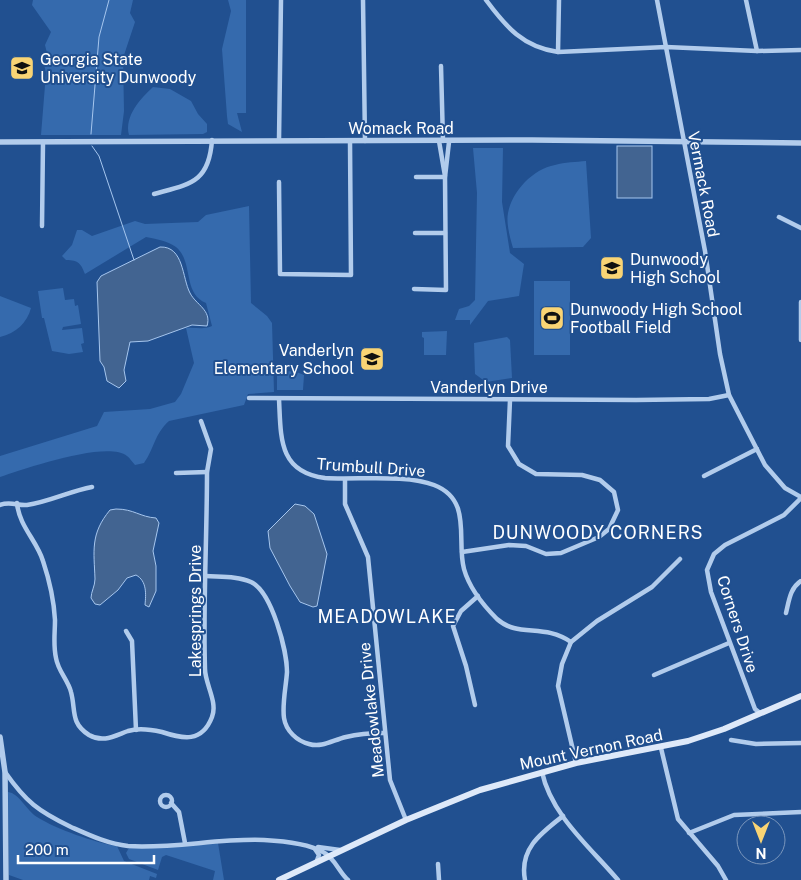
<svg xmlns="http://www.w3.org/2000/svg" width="801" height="880" viewBox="0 0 801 880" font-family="'Public Sans',sans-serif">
<rect width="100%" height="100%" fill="#215090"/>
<g fill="#356aad">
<polygon points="33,0 133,0 130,13 135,22 123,58 124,111 121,135 41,135 46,73 43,60 47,53 45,45 51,32 32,5"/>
<polygon points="228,0 246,0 246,113 237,113 242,132 228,124 227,116 222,49 231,11"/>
<path d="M 153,87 L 170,89 L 191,101 L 198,114 L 207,124 L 207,132 L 203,134 L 129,135 C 124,116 141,98 153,87 Z"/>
<polygon points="473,148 503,148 502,202 510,253 524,264 519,296 488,301 470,325 470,320 455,320 459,309 469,306 475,300 477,193"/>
<path d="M 586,161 L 591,238 L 583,247 L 513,248 C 510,237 506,224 508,213 C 512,191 533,169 555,165 C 565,162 576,162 586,161 Z"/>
<path d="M 249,206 L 251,303 L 267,316 L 272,323 L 274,392 L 248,394 L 244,405 L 169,421 C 155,433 154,449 144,463 L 135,465 C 132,462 130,458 127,456 C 107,440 24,469 0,477 L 0,456 L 97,426 L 104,412 L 150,409 L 175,402 L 181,394 L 194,363 L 186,328 C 195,327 204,330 212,326 L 206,303 C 182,293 194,262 176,247 C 168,241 156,239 146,237 L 85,274 C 81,264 79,260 66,260 L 62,256 L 72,245 L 77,230 L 82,230 L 92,236 L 135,221 L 145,224 L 198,222 L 206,215 Z"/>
<rect x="534" y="281" width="36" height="74"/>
<polygon points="63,288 65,300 74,299 75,306 78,305 81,324 63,327 62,330 82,328 84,343 81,344 83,352 69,354 52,351 44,318 42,318 38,291"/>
<path d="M 0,296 L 31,308 C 27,323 16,333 0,337 Z"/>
<polygon points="447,331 446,355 424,355 424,338 422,337 422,332"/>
<polygon points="507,337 510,340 512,378 486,382 475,374 474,343"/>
<polygon points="294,371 304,375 303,390 277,390 277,372"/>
<path d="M 8,792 C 19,793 27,811 37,817 C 56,829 96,843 117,846 L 124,861 L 157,874 L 156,878 L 150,876 L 149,880 L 23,880 L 9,875 Z"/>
<polygon points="218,843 224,880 213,880 215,871 166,855 162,857 158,870 129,859 126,853 129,848"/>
</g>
<g fill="#426491" stroke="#a6c6ee">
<rect x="617" y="146" width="35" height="52"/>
<path d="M 160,247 C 184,246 182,278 190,293 C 196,305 212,310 207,326 L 192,325 L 148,341 L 130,342 L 124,370 L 126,381 L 119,388 L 107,381 L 104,367 L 100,361 L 97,282 L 101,276 Z"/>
<polygon points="295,504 305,506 314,514 327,554 317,606 313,607 300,602 290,586 270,548 268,531"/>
<path d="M 116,509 C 134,509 140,517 156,518 L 159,523 L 153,551 L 156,566 L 156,591 L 149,607 L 145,605 C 146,594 147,581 136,575 L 127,578 L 118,590 L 100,605 L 95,604 L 91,598 C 91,592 95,586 95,579 C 94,551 90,534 110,510 Z"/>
</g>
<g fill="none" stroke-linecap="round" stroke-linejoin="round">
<g stroke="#a6c6ee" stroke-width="1">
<polyline points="91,134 99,37 109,0"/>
<polyline points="92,146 99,156 134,260"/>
</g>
<g stroke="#b2ccec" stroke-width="4.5">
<polyline points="363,0 365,141"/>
<path d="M 486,0 C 506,27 523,47 558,52 L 666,47 L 757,51 L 801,50"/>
<polyline points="657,0 705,251 720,354 729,395 765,465 785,488 801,497"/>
<polyline points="746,0 757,51"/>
<polyline points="558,52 559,0"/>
<polyline points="441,66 443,141"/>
<polyline points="279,140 281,0"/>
<polyline points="439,141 445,176"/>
<polyline points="416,177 445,177"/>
<polyline points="279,182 280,274 351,275 350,141"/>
<path d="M 154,194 C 190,184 209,183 212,140"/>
<polyline points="779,217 801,228"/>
<polyline points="42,226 43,142"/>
<polyline points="415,233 445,233"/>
<polyline points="414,289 446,290 445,177 449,142"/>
<polyline points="801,302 801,340"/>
<polyline points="249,398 636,400 709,399 729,395"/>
<path d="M 279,399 C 281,437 278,472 325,478 C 356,480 407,474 434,485 C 473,500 456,540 464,569 C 469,587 484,606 497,619 C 518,638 544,623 571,642"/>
<polyline points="176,473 207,472"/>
<polyline points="704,476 757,449"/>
<polyline points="345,480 345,504 368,557 390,780 406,820"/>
<path d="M 17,503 C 19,526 37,541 43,561 C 49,579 54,602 55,620 C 55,633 53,645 56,658 C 58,671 68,680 71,692 C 76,710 70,723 89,735 C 103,743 114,736 128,731 C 138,728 153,730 162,732 C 183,739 202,743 212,717 C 218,702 205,684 205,669 C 203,603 207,537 207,472 L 211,449 L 201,421"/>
<path d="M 0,505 C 10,501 18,506 27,505 C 49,502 70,491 92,487"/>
<polyline points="462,552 509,545 526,546 546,554 561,553 599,537 609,529 618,510 614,492 600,480 582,475 536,474 519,464 508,446 510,400"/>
<path d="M 206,576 C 221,577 238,576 251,582 C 272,592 287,651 287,672 C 286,687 282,704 284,718 C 286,731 297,741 309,744 C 322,748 333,740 346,737 C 358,734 371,733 384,733"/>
<path d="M 786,613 C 789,601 790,588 801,581"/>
<polyline points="126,631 132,641 136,730"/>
<polyline points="654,675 729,643"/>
<polyline points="475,705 466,666 453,626 461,611 478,596"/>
<polyline points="760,713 755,709 711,592 707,570 714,554 725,545 784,515 801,498"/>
<polyline points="731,740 756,744 801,743"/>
<polyline points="661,748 678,819 718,866 726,880"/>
<polyline points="576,763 558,686 562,664 571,642 597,621 652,587 680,559"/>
<path d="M 5,772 C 26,802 38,811 71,827 C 89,835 108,844 128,846 C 173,849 219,838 264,840 C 283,841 307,843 323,852 C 334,857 339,872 348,880"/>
<path d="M 542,772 C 551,815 591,848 618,880"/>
<circle cx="166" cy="801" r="6"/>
<polyline points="171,803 179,812 185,843"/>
<polyline points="689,833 734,815 801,812"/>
<polyline points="318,847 340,850"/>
<polyline points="315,849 319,855 316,863"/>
<polyline points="438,864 439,880"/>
<path d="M 525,880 C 519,849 541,833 563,816"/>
</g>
<g stroke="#b2ccec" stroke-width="5.5">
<polyline points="0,142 532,140 801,143"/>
<polyline points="0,737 5,772 6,880"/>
</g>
<polyline stroke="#dee9f9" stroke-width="6" points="279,880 406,820 480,790 576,763 688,741 724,729 801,696"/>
</g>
<defs>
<symbol id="university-square" viewBox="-11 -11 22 22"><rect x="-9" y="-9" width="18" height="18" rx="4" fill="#f9d474" stroke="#215090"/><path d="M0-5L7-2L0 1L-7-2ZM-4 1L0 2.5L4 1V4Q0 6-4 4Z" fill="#111"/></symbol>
<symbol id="school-square" viewBox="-11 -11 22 22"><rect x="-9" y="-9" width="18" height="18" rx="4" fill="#f9d474" stroke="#215090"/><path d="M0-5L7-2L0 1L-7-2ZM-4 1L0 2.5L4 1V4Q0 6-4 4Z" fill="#111"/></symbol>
<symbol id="stadium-square" viewBox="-11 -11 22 22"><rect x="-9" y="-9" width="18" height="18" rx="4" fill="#f9d474" stroke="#215090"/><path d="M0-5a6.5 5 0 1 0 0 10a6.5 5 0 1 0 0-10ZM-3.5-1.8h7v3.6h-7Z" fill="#111"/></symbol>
</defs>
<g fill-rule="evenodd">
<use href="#university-square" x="8" y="54" width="28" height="28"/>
<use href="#school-square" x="598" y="254" width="28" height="28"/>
<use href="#stadium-square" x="538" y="304" width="28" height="28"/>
<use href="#school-square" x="358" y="345" width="28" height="28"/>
</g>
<g text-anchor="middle" stroke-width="4" stroke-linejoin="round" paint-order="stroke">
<g font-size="16" fill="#fff" stroke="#215090" text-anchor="start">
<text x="40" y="65">Georgia State<tspan x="40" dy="18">University Dunwoody</tspan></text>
<text x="630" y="265">Dunwoody<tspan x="630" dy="18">High School</tspan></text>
<text x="570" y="315">Dunwoody High School<tspan x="570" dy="18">Football Field</tspan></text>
<text x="354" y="356" text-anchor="end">Vanderlyn<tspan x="354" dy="18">Elementary School</tspan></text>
</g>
<g font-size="16" fill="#fff" stroke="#215090">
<text x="401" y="134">Womack Road</text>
<text transform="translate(704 184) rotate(79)" y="6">Vermack Road</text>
<text x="489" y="393">Vanderlyn Drive</text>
<text transform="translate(371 467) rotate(4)" y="6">Trumbull Drive</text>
<text transform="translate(195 611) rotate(-90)" y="6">Lakesprings Drive</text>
<text transform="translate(738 624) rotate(72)" y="6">Corners Drive</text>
<text transform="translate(371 710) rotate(-96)" y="6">Meadowlake Drive</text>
<text transform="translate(591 749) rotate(-12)" y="6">Mount Vernon Road</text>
</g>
<g font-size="18" letter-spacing="1" fill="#fff" stroke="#215090">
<text x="598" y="539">DUNWOODY CORNERS</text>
<text x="387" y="623">MEADOWLAKE</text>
</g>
</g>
<g transform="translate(761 840) rotate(180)"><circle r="24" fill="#215090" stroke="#7a96bc"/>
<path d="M0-4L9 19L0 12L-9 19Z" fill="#f9d474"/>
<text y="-8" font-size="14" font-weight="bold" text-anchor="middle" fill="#ffffff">N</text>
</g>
<path d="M18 855v8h136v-8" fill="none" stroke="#ffffff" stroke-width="2.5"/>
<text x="25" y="855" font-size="15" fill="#ffffff" stroke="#215090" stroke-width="4" paint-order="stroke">200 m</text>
</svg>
